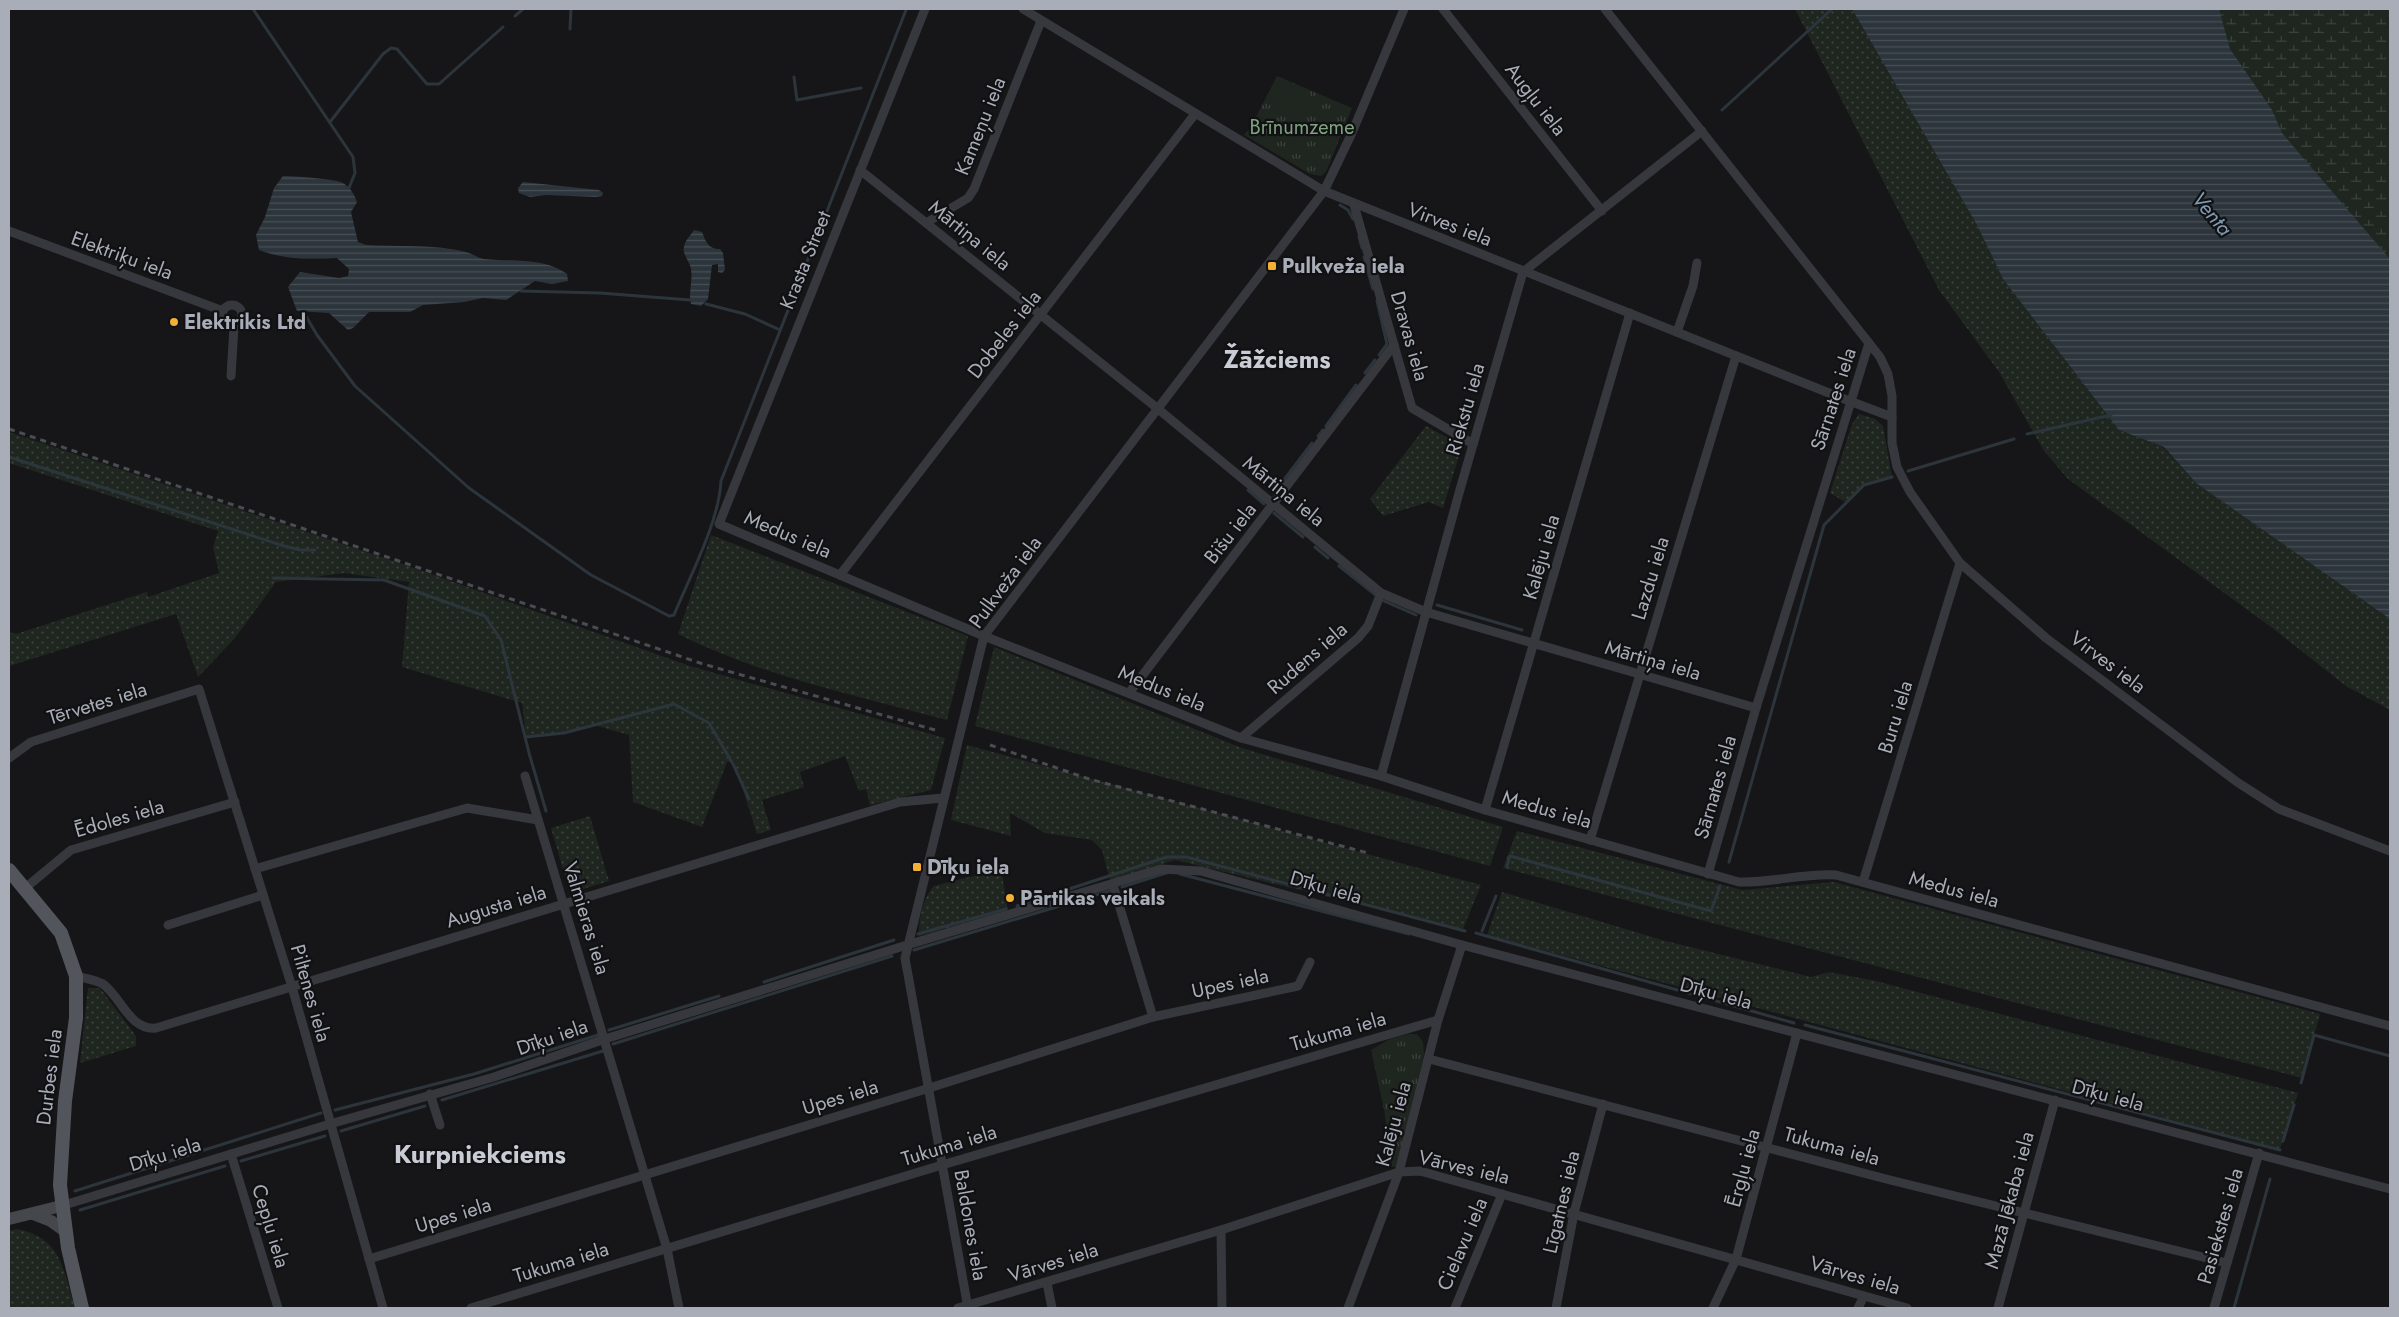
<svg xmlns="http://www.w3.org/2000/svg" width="2399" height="1317" viewBox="0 0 2399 1317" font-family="Jost,sans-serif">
<defs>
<pattern id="grass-dots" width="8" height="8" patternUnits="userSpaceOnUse" patternTransform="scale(1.25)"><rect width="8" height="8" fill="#1e261f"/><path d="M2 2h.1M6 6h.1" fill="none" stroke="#3c433d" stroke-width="1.8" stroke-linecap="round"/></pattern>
<pattern id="wetland-marsh" width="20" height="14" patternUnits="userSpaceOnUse" patternTransform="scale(1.25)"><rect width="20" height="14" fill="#1e261f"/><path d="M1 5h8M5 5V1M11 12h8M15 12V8" fill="none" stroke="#3c433d"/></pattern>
<pattern id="park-tufts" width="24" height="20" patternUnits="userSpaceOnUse" patternTransform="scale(1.25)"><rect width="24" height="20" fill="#1e261f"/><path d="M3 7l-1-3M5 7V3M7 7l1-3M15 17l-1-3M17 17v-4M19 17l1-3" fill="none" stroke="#3c433d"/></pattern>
<pattern id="water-rules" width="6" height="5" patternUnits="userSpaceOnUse" patternTransform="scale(1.25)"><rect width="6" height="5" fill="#2c353c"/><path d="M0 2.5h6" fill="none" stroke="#485056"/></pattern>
</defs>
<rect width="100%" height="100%" fill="#161618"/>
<g fill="url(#grass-dots)">
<polygon points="1795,9 1852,9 1977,225 2003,279 2119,430 2163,447 2196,483 2390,619 2390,710 2346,686 2271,627 2068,479 2044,451 1999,372 1939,290"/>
<polygon points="1859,414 1875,419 1883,426 1892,477 1865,485 1847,503 1830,493 1852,424"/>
<polygon points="1426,426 1462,446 1443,508 1429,502 1383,516 1370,499"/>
<polygon points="9,432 411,567 690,666 945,738 931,790 870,805 866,789 859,791 845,756 800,772 804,787 762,800 771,830 757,834 734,762 727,762 702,827 633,802 629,735 594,725 571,731 526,737 522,703 402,667 409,582 344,573 276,582 235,638 198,677 176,614 9,666 9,632 16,634 147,592 148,597 219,573 213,547 218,531 9,463"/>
<path d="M 711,535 L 968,636 L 947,720 C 857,696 762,676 678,634 Z"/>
<polygon points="994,647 1239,747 1503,827 1490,866 975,726"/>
<polygon points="967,745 1481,885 1463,929 1175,860 1110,880 1102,850 1092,840 1045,833 1010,813 1011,836 951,820"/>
<polygon points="590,816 609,881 570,893 551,828"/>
<polygon points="1517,831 1742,890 1834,882 2320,1014 2302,1078 1503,868"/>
<path d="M 1001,869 L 1008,912 L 919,936 C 918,921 923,897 934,886 Z"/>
<polygon points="1502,892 1662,940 1811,977 1829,972 1876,981 2298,1093 2280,1149 1487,935"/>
<polygon points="88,988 99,988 103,992 136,1036 136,1046 80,1063"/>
<path d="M 16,1229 C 62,1237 63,1270 75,1308 L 9,1308 L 9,1231 Z"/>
</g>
<polygon fill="url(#wetland-marsh)" points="2122,9 2390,9 2390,335"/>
<g fill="url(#park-tufts)">
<polygon points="1277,76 1352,108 1326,172 1321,176 1310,174 1244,135 1251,127"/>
<polygon points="1408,1034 1417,1034 1423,1042 1424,1055 1397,1166 1392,1167 1384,1109 1371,1050 1390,1039"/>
</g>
<polygon fill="#1e261f" points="1277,82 1311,94 1304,114 1271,102"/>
<g fill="url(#water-rules)">
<polygon points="1852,9 2219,9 2230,49 2272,110 2282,133 2390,259 2390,619 2196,483 2164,447 2119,430 2003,279 1977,225"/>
<path d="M 283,176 C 293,176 336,179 343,183 C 351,188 354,194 357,202 L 351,212 L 358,242 L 366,245 C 398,247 435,244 466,252 C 473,254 478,258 484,259 C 511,262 544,257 567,274 L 568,281 L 552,284 L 535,281 L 506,300 L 483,298 L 464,302 L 423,305 L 410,312 L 369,312 L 353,328 L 348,330 L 329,313 L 297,311 L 288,287 L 300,272 L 339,278 L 348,276 L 349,269 L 337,258 C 309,259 285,260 259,250 L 256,235 L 265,217 L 274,188 Z"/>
<polygon points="523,182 599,190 603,193 602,196 596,197 546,195 530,197 519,193 518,188"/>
<path d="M 694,230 L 702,232 C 706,242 708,249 720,249 L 723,253 L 725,270 L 722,273 L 718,272 L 718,264 L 712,265 L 708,299 L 701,306 L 691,304 C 688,293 693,282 691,269 C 690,262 682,254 684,247 C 685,240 691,235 694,230 Z"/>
</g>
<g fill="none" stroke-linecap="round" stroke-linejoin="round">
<g stroke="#2c353c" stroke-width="3">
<polyline points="253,9 353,157 355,173 349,188"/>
<polyline points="515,16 523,9"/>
<polyline points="570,29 571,9"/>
<polyline points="794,77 797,100 861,88"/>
<polyline points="1722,110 1832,9"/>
<polyline points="330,122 383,54 391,48 397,49 427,84 439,84 503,27"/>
<polyline points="1340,205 1348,210 1353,219"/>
<polyline points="1359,237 1362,248"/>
<polyline points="1364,257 1373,289"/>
<polyline points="521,291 600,293 690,300"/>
<polyline points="1377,301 1387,344 1379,355"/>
<polyline points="706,304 745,314 780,330"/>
<path d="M 304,313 L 317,335 L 355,386 L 469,488 L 591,575 L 669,616 L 674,615 C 690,576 719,522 721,481 L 906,10"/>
<polyline points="1365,373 1375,360"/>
<polyline points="1326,426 1356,385"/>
<polyline points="2027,434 2111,415"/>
<polyline points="1318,436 1323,430"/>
<polyline points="9,457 284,546 300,550 315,550"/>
<polyline points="1908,471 2014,439"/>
<polyline points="1248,490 1264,504"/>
<polyline points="1274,493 1312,443"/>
<polyline points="1274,513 1303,537"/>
<polyline points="1315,547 1328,558"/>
<polyline points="1339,566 1377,596"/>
<polyline points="273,578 384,580 485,616 501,640 529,753 546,811"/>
<polyline points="1384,601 1416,615"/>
<polyline points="1437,605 1522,630"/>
<polyline points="526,737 564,733 674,704 709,723 733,764 749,799"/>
<polyline points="1729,862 1824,525 1864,485 1892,477"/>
<polyline points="1507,866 1510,856 1711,911 1720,886"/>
<polyline points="1180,874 1409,934"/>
<polyline points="1122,887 1169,872"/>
<polyline points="1017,906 1167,857 1186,857 1465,931"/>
<polyline points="1482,931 1496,896"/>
<polyline points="1476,933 1794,1023"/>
<polyline points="918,934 1006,909"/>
<polyline points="914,950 1109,891"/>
<polyline points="764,982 894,940"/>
<polyline points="1805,1025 2280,1150"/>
<polyline points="609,1030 719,996"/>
<polyline points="613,1044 892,956"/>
<polyline points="2301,1083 2314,1035 2390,1056"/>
<polyline points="442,1100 603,1051"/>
<polyline points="335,1110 474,1074 598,1035"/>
<polyline points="341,1131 425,1106"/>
<polyline points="2283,1141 2294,1105"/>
<polyline points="241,1161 325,1136"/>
<polyline points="75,1191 321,1113"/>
<polyline points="80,1210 225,1166"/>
<polyline points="2234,1308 2270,1179"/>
</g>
<g stroke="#37383d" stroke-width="9">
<path d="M 925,9 L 719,524 L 984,636 L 1241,738 L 1381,776 L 1485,810 L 1739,882 C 1772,883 1803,873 1836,875 L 2390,1026"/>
<polyline points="1023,9 1324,191 1839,397 1892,417"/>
<polyline points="1443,9 1602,211"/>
<polyline points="1605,9 1880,357 1888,374 1892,396 1892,443 1897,467 1910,492 1960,563 2046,638 2237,782 2279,809 2390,851"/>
<polyline points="860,170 1152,404 1381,593 1426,612 1756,708"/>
<polyline points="1354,205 1412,408 1473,444"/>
<polyline points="926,223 968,198 974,189 1041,21"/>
<polyline points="9,231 223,311"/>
<circle cx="232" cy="315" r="10"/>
<polyline points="1677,332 1693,286 1697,263"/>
<polyline points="231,376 234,326"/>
<polyline points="840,575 1195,114"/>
<polyline points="1129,693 1394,345"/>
<polyline points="1241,738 1358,638 1368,626 1381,593"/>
<polyline points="9,758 31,742 199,689 292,987 383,1308"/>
<polyline points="525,776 667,1249 679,1308"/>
<polyline points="1381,776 1461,486 1523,272 1702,131"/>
<polyline points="1485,810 1630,313"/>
<polyline points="1590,840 1736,356"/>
<polyline points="255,869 467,808 538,820"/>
<polyline points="1708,874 1756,708 1869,343"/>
<polyline points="1863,882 1960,563"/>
<polyline points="1113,885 1153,1017"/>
<polyline points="24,889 71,850 235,802"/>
<polyline points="168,925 263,895"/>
<path d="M 76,976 C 84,978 96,980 103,984 C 121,997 130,1031 156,1028 L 900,802 L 943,798"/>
<polyline points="1429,1059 1890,1180 2227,1263"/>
<polyline points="430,1094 440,1125"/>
<polyline points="231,1154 278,1308"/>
<polyline points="61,1206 330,1124 494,1077 605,1039 907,945 1161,869 1201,871 1462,945 2390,1189"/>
<polyline points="1221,1230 1222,1308"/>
<polyline points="369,1259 923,1090 1153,1017 1298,986 1310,962"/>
<polyline points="1047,1283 1052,1308"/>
<polyline points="471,1308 942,1165 1438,1020"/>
<polyline points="958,1308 1221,1230 1399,1172 1420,1171 1907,1308"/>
<polyline points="968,1308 905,958 984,636 1324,191 1351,135 1404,9"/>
<polyline points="1348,1308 1399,1172 1438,1020 1462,945"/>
<polyline points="1455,1308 1502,1194"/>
<polyline points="1556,1308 1574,1213 1603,1104"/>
<polyline points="1713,1308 1736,1259 1797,1033"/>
<polyline points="1858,1308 1864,1296"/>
<polyline points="1998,1308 2055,1100"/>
<polyline points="2214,1308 2259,1153"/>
</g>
<g stroke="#45474d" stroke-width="12">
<polyline points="33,1214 51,1221 65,1231"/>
<polyline points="9,1219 61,1206"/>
</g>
<polyline stroke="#53555c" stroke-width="14" points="9,870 61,933 76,976 76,1018 65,1101 60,1185 68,1248 82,1308"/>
<g stroke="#4a4c52" stroke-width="3" stroke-dasharray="6 5" stroke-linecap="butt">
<polyline points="9,429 703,664 935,730"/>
<polyline points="990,745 1089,779 1368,853"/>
</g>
</g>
<g fill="#f2b134" stroke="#111113" stroke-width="2">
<rect x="1267" y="261" width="10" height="10" rx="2.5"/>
<circle cx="174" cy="322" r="5"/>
<rect x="912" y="862" width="10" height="10" rx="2.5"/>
<circle cx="1010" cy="898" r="5"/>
</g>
<g text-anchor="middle" stroke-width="4.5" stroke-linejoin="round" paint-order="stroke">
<g font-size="20" fill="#a8adb8" stroke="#111113">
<text transform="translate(1536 99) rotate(52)" y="7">Augļu iela</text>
<text transform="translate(980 126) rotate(-68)" y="7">Kameņu iela</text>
<text transform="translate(1450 224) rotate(21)" y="7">Virves iela</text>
<text transform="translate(970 235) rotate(39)" y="7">Mārtiņa iela</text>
<text transform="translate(122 255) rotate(20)" y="7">Elektriķu iela</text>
<text transform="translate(805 260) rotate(-68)" y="7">Krasta Street</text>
<text transform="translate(1004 334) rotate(-52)" y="7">Dobeles iela</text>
<text transform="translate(1410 336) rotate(74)" y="7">Dravas iela</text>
<text transform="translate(1833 399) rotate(-72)" y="7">Sārnates iela</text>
<text transform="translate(1465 409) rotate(-74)" y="7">Riekstu iela</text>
<text transform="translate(1284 491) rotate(39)" y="7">Mārtiņa iela</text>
<text transform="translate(1230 533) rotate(-52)" y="7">Bišu iela</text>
<text transform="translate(788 534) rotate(23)" y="7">Medus iela</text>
<text transform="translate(1541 557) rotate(-74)" y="7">Kalēju iela</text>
<text transform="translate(1650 578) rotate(-73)" y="7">Lazdu iela</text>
<text transform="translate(1005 582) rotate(-54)" y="7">Pulkveža iela</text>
<text transform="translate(1307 658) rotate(-41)" y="7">Rudens iela</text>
<text transform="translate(1653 660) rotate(16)" y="7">Mārtiņa iela</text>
<text transform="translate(2108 662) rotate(37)" y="7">Virves iela</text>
<text transform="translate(1162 688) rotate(22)" y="7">Medus iela</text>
<text transform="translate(97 703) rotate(-17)" y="7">Tērvetes iela</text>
<text transform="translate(1895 717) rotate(-73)" y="7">Buru iela</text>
<text transform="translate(1715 787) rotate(-74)" y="7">Sārnates iela</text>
<text transform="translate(1547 809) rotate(16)" y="7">Medus iela</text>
<text transform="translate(119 818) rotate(-16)" y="7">Ēdoles iela</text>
<text transform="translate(1326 887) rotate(16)" y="7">Dīķu iela</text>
<text transform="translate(1954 889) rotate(15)" y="7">Medus iela</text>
<text transform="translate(496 906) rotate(-17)" y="7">Augusta iela</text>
<text transform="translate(587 918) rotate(73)" y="7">Valmieras iela</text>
<text transform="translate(1230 983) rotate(-12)" y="7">Upes iela</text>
<text transform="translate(311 993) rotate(74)" y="7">Piltenes iela</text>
<text transform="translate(1716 993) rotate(15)" y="7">Dīķu iela</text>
<text transform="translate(1338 1031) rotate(-16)" y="7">Tukuma iela</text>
<text transform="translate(552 1037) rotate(-19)" y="7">Dīķu iela</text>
<text transform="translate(49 1077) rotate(-83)" y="7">Durbes iela</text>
<text transform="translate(2108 1095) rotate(15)" y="7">Dīķu iela</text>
<text transform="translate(840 1097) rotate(-17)" y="7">Upes iela</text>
<text transform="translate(1393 1124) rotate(-75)" y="7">Kalēju iela</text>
<text transform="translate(949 1145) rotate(-17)" y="7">Tukuma iela</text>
<text transform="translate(1832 1146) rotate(15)" y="7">Tukuma iela</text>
<text transform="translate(165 1154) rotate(-17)" y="7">Dīķu iela</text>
<text transform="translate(1464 1167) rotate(13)" y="7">Vārves iela</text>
<text transform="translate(1743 1168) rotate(-75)" y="7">Ērgļu iela</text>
<text transform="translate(2009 1200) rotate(-75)" y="7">Mazā Jēkaba iela</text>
<text transform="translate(1561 1202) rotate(-77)" y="7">Līgatnes iela</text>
<text transform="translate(453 1215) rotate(-17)" y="7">Upes iela</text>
<text transform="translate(971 1225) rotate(80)" y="7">Baldones iela</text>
<text transform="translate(271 1226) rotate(73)" y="7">Cepļu iela</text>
<text transform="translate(2220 1226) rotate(-74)" y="7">Pasiekstes iela</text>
<text transform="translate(1462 1244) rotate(-67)" y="7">Cielavu iela</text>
<text transform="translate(561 1262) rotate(-17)" y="7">Tukuma iela</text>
<text transform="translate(1053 1262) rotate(-17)" y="7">Vārves iela</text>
<text transform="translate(1855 1275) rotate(16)" y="7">Vārves iela</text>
</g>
<g font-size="20" fill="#7fa381" stroke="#111113">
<text x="1302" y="134">Brīnumzeme</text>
</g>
<g font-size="20" font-weight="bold" fill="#a8adb8" stroke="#111113" text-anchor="start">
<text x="1282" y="273">Pulkveža iela</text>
<text x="184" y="329">Elektrikis Ltd</text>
<text x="927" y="874">Dīķu iela</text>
<text x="1020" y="905">Pārtikas veikals</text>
</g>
<g font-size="21" font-style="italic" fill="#7f9bb3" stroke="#111113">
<text transform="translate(2212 214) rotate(50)" y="7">Venta</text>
</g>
<g font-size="25" font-weight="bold" fill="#c9ccd4" stroke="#111113">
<text x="1277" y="368">Žāžciems</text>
<text x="480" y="1163">Kurpniekciems</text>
</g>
</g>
<rect width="2399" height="1317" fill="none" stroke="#a8adb8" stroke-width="20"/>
</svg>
